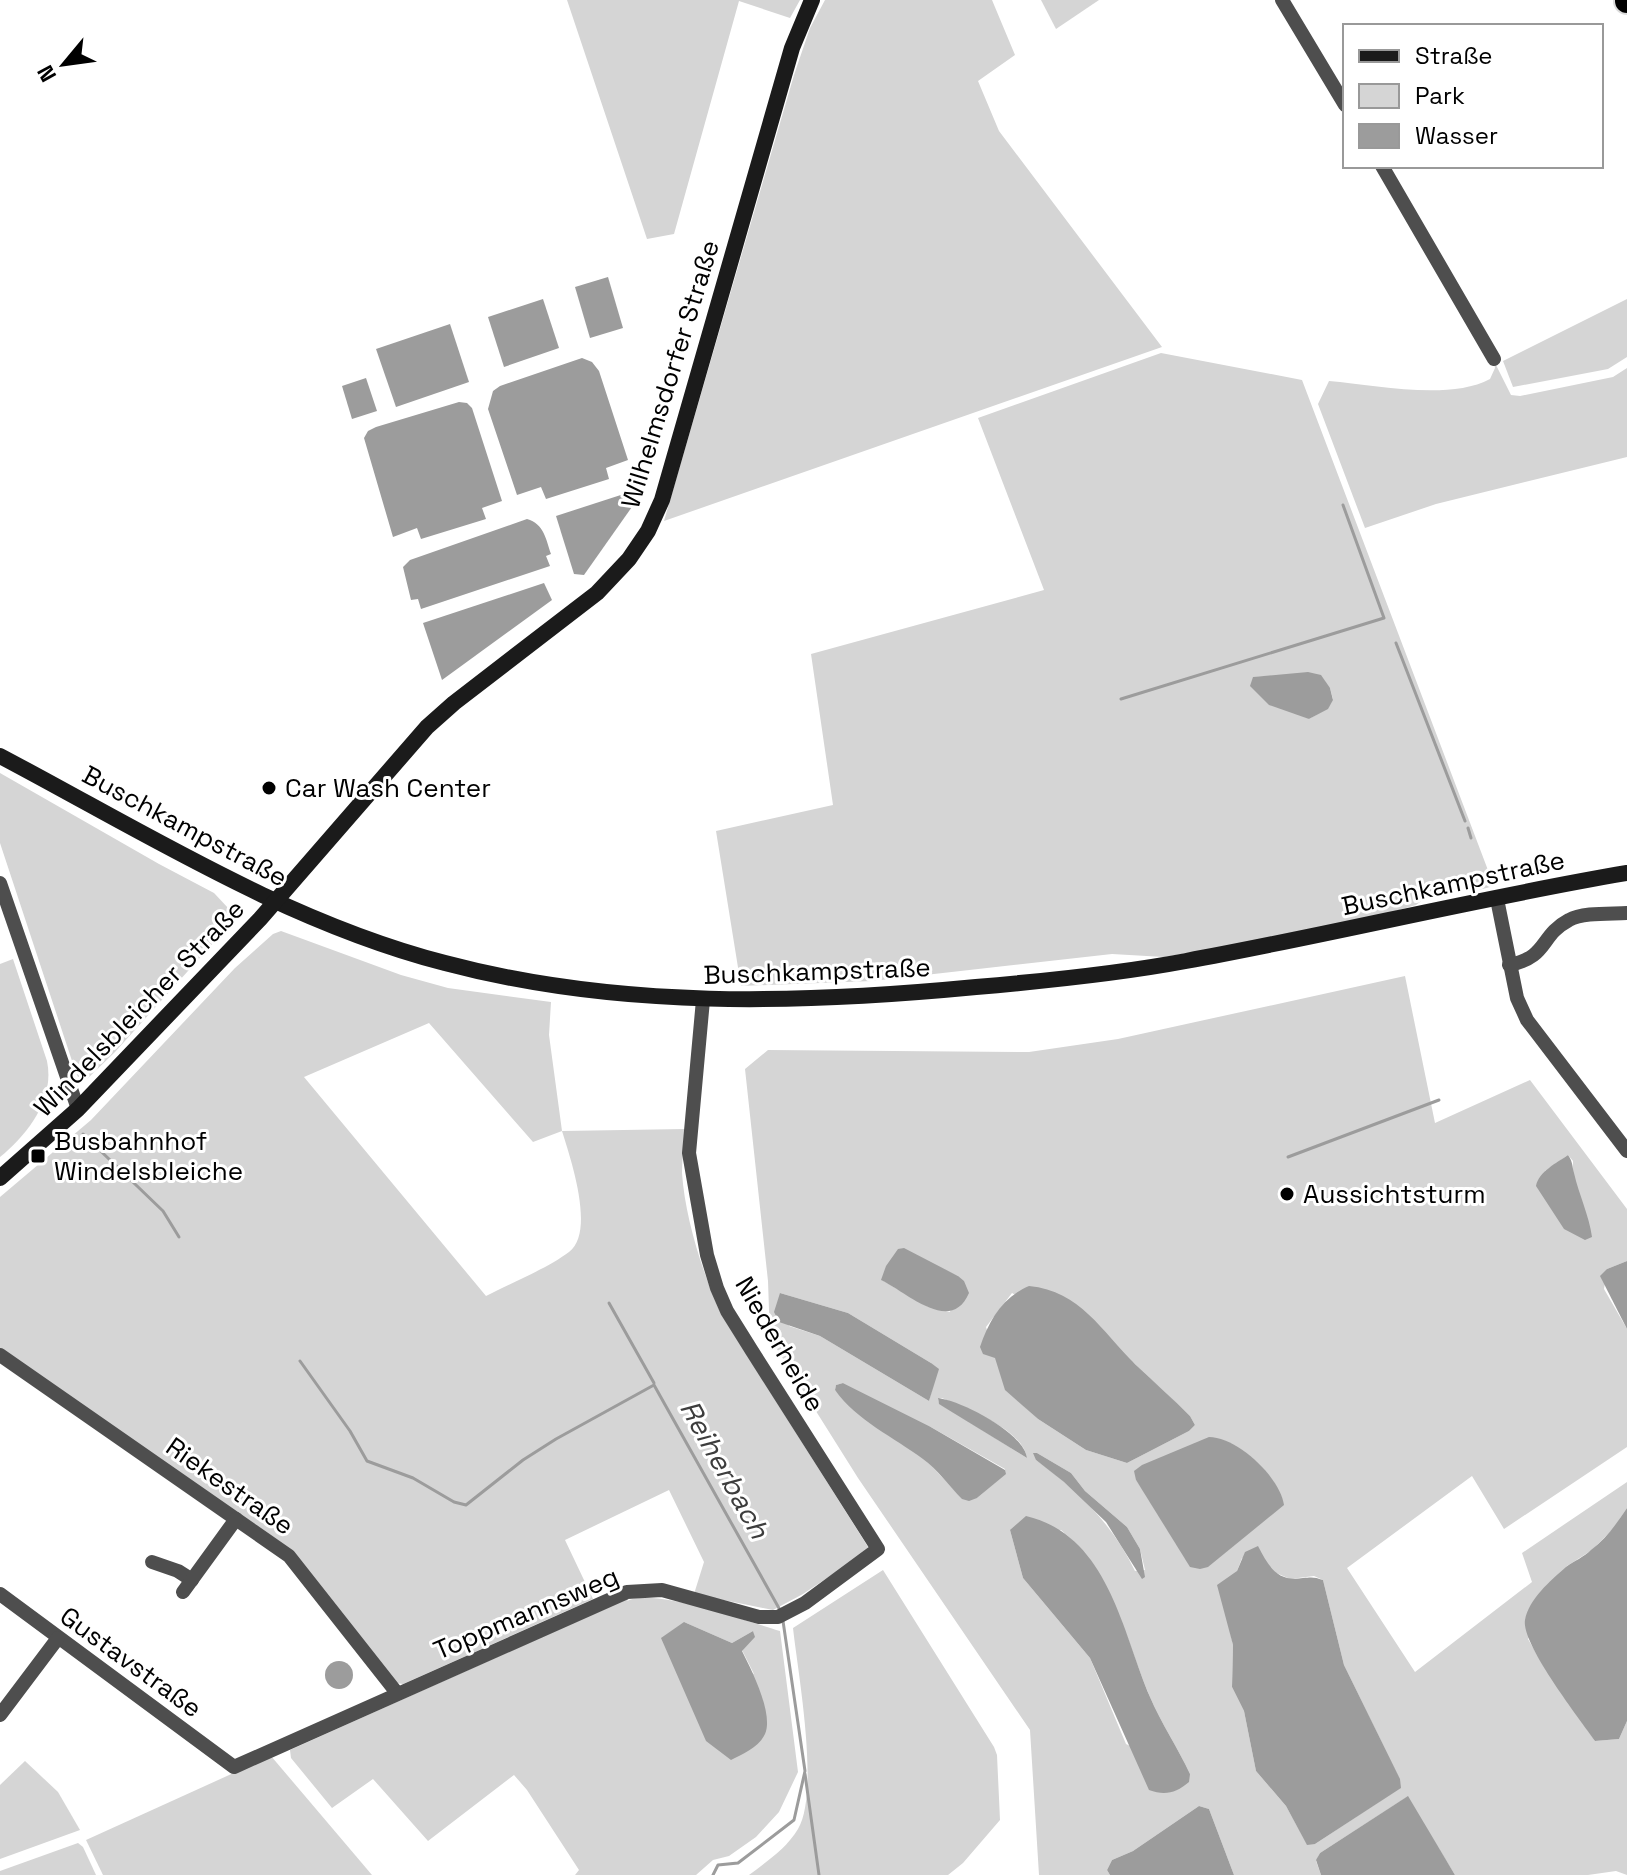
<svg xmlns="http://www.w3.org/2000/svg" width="1627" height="1875" viewBox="0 0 1627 1875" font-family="'Space Grotesk',sans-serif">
<rect width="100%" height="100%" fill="#fff"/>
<g fill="#d5d5d5" fill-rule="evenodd">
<polygon points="567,0 800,0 790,18 739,1 674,234 647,239"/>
<polygon points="825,0 992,0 1015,55 978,81 999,131 1162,347 664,521 794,75 810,28"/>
<polygon points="1041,0 1099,0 1056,29"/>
<polygon points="1627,299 1627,357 1608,369 1513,387 1503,361"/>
<path d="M 1161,353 L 1302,380 L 1494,886 L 1471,892 L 1465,889 L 1432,893 L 1416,905 L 1382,915 L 1286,936 L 1164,957 L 1112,954 L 872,981 L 741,986 L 716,831 L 833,805 L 811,654 L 1044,590 L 978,418 ZM 1275,676 L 1330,688 L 1333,699 L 1328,708 L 1309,719 L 1253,677 Z"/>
<path d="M 1493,359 L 1511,395 L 1520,396 L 1613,377 L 1627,368 L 1627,457 L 1436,504 L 1365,528 L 1318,404 L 1329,381 C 1375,385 1449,401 1490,379 L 1495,368 Z"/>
<polygon points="0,773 159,864 214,893 229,909 231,920 224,931 115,1052 87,1079 78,1077 76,1073 0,843"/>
<path d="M 281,931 L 401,975 L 448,988 L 551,1002 L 549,1035 L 562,1131 L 685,1129 C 684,1143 682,1159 682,1173 C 685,1218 703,1274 721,1314 L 868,1547 L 866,1552 L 803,1594 L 773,1610 L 694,1594 L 704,1562 L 669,1490 L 565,1540 L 593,1599 L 403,1684 L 396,1683 L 291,1551 L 0,1349 L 0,1197 L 91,1120 L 235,968 L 273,934 ZM 429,1023 L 533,1142 L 562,1131 C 570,1157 596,1232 569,1252 C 548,1268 511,1283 486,1296 L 304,1077 Z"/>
<path d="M 13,959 L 47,1061 C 55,1099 28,1134 0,1157 L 0,964 Z"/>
<path d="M 1405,976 L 1435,1123 L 1530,1080 L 1627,1209 L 1627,1261 L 1607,1269 L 1604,1289 L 1627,1329 L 1627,1447 L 1504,1529 L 1472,1476 L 1347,1568 L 1415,1672 L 1532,1582 L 1522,1553 L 1627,1482 L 1627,1508 L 1613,1529 L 1592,1550 L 1567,1566 L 1528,1639 L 1543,1665 L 1595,1741 L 1619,1739 L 1627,1721 L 1627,1875 L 1616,1871 L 1588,1875 L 1455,1875 L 1407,1797 L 1320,1853 L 1316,1861 L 1321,1875 L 1234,1875 L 1209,1809 L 1199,1806 L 1133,1851 L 1112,1860 L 1107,1870 L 1110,1875 L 1039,1875 L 1030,1730 L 858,1478 L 770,1338 L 768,1281 L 745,1069 L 768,1050 L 1029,1052 L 1118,1039 ZM 1568,1155 L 1573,1161 L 1573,1171 L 1545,1171 ZM 926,1261 L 958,1276 L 950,1312 L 926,1306 L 882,1280 ZM 780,1293 L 848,1313 L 931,1363 L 933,1386 L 929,1401 L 820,1336 L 789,1326 ZM 1012,1293 L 1134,1363 L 1190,1416 L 1195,1425 L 1189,1431 L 1127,1463 L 1086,1450 L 1038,1419 L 1006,1390 L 986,1327 ZM 843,1383 L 929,1426 L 1005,1469 L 1005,1474 L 977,1498 L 956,1492 L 926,1460 L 868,1420 L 835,1390 L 836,1385 ZM 942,1398 C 966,1409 1023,1429 1027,1458 L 939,1403 L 938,1399 ZM 1037,1453 L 1071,1473 L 1085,1491 L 1127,1527 L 1140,1549 L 1145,1570 L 1135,1571 C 1113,1525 1078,1490 1036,1460 ZM 1136,1480 L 1284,1505 L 1142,1488 ZM 1010,1530 L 1061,1530 C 1113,1572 1125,1638 1150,1697 C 1161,1723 1178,1748 1190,1774 L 1126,1744 L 1090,1658 L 1023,1578 ZM 1242,1558 L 1290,1579 L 1314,1576 L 1323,1580 L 1344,1665 L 1399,1778 L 1400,1788 L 1315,1844 L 1307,1844 L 1286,1806 L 1256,1771 L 1244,1711 L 1232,1687 L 1233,1645 L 1229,1627 L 1237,1571 Z"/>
<path d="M 883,1570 L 994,1747 L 997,1755 L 1000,1820 L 963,1863 L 948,1875 L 749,1875 C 767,1861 786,1849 798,1829 C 820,1792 798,1674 793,1628 Z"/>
<path d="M 629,1598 L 627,1601 C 655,1587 748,1622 780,1631 L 798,1772 L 779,1812 L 756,1837 L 729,1856 L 713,1860 L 696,1875 L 575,1875 L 579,1870 L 527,1790 L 514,1775 L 428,1841 L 373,1779 L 332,1808 L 291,1758 L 290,1750 ZM 684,1622 L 732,1643 L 753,1631 L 754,1637 L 742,1650 L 754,1674 Z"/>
<polygon points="271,1756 372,1875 103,1875 86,1840"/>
<polygon points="25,1761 58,1792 80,1830 0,1859 0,1785"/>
<polygon points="78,1843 83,1847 96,1875 0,1875 0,1871"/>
</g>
<g fill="#9c9c9c">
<polygon points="608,277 623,328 590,338 575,287"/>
<polygon points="543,299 559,348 504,367 488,317"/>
<polygon points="450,324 469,382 396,407 376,349"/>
<polygon points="582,358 592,362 599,371 628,460 606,468 609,479 546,499 541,487 517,495 488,409 493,391 500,386"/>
<polygon points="366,378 377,411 352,419 342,386"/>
<polygon points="459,402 467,403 472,408 502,501 482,508 486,519 421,539 417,528 393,537 364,438 368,431 376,427"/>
<polygon points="630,492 635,497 634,504 584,575 574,574 556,516"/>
<path d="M 527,519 C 544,524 546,539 551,554 L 546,556 L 550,566 L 421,609 L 418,599 L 411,600 L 403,567 L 410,560 Z"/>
<polygon points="544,583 552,600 442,680 423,623"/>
<polygon points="1308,672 1321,675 1330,688 1333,700 1328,709 1309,719 1269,705 1250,686 1253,677"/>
<path d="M 1568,1155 C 1573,1162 1572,1166 1574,1173 C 1579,1195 1589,1215 1592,1237 L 1585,1240 L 1564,1229 L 1536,1186 C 1539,1171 1557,1163 1568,1155 Z"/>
<path d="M 904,1248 L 958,1276 L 964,1281 L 969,1293 C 951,1335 908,1293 881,1280 L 886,1266 L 898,1249 Z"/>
<polygon points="1627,1261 1627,1329 1600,1276 1607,1269"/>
<path d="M 1029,1286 C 1081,1291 1101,1331 1136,1365 C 1154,1382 1172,1398 1190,1416 L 1195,1425 L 1189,1431 L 1127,1463 L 1086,1450 L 1038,1419 L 1005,1390 L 995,1358 L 983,1354 L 980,1347 C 989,1320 1003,1297 1029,1286 Z"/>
<polygon points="780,1293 848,1313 931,1363 939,1369 929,1401 820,1336 779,1322 774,1312"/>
<path d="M 843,1383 L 929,1426 L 1005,1470 L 1006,1474 L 977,1498 L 969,1501 L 962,1499 C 949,1486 938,1470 923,1459 C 895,1438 856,1420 835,1390 L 836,1385 Z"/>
<path d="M 938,1398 C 962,1401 1024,1433 1027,1458 L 947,1409 L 939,1404 Z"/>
<path d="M 1209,1437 C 1237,1437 1280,1477 1284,1505 L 1208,1567 L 1200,1569 L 1190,1567 L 1136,1480 L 1134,1471 L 1142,1465 Z"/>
<polygon points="1033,1453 1037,1453 1071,1473 1085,1491 1127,1527 1140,1549 1145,1577 1142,1579 1106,1522 1064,1482 1036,1460"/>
<path d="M 1627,1508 L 1627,1721 L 1619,1739 L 1595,1741 C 1579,1718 1521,1644 1525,1620 C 1529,1599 1550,1581 1566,1567 C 1574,1561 1584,1557 1591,1550 C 1606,1539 1617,1523 1627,1508 Z"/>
<path d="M 1026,1516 C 1108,1535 1122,1631 1150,1697 C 1161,1723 1178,1748 1190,1774 L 1189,1782 C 1176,1793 1165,1796 1149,1790 L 1090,1658 L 1023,1578 L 1010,1530 Z"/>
<path d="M 1258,1546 C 1269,1567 1277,1582 1303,1578 C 1312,1577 1315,1577 1323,1580 L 1344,1665 L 1400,1779 L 1401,1788 L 1315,1844 L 1307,1845 L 1286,1806 L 1256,1771 L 1244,1711 L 1232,1687 L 1233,1645 L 1217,1585 L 1237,1571 L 1245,1552 Z"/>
<path d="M 684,1622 L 732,1643 L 753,1631 L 755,1637 L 742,1651 C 751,1669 774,1714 765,1734 C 759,1747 743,1754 731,1760 L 706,1741 L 661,1638 Z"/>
<circle cx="339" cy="1675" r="14"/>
<polygon points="1408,1796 1455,1875 1321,1875 1316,1860 1320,1853"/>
<polygon points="1199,1806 1209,1809 1234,1875 1110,1875 1107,1870 1112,1860 1133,1851"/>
</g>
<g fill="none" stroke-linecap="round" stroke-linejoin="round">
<g stroke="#9c9c9c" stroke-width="3">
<polyline points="1396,643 1465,821"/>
<polyline points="1121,699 1384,618 1343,505"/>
<polyline points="1468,828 1471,838"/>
<polyline points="83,1134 163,1211 179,1237"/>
<polyline points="1288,1157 1439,1100"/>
<polyline points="609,1303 654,1383"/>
<polyline points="300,1361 350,1431 367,1461 413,1478 454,1502 466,1505 523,1460 556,1439 654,1385 780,1610"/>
<polyline points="805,1774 819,1875"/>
<polyline points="713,1875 718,1865 738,1863 794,1820 805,1771 783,1621"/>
</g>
<defs>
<polyline id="highway" points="1627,0 1627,1"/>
</defs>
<use href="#highway" stroke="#dbdbdb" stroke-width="28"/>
<g stroke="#4e4e4e" stroke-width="14">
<polyline points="1282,0 1345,105"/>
<polyline points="1382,166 1494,359"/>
<polyline points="0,883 78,1109"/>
<polyline points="1497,899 1517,998 1527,1020 1627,1151"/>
<path d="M 1509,965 C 1549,957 1539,936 1569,920 C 1583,912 1611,914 1627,913"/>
<polyline points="0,1355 289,1556 397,1693"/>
<polyline points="152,1562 178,1571 192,1580"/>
<polyline points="183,1592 236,1519"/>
<polyline points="0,1594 234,1767 627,1592 662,1590 759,1617 778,1617 805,1603 878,1549 752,1351 727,1311 717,1288 707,1255 689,1153 703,1000"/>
<polyline points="0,1715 58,1638"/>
</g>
<g stroke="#1b1b1b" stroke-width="16">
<path d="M 0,756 C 144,832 286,922 445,963 C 618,1009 799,1004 976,987 C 1046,981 1117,974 1186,961 C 1334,934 1479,898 1627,873"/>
<polyline points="0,1178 78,1109 260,919 427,727 454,703 597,593 629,559 648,531 662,500 792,48 812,0"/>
</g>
<use href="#highway" stroke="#000" stroke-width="24"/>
</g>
<g fill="#000" stroke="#fff" stroke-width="3">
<circle cx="269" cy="788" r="8"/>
<rect x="30" y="1148" width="16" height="16" rx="4"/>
<circle cx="1287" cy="1194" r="8"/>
</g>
<g text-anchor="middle" stroke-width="6" stroke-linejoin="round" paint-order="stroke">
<g font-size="26" fill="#000" stroke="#fff">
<text transform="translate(670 374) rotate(-73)" y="9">Wilhelmsdorfer Straße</text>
<text transform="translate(185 826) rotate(28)" y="9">Buschkampstraße</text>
<text transform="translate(1453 883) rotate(-12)" y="9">Buschkampstraße</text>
<text transform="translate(817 971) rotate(-2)" y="9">Buschkampstraße</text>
<text transform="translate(139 1008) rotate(-46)" y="9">Windelsbleicher Straße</text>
<text transform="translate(780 1344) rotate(60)" y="9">Niederheide</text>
<text transform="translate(230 1486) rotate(35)" y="9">Riekestraße</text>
<text transform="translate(526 1613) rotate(-23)" y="9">Toppmannsweg</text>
<text transform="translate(131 1662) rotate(36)" y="9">Gustavstraße</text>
</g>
<g font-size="26" fill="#000" stroke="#fff" text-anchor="start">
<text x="285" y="797">Car Wash Center</text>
<text x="54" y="1150">Busbahnhof<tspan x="54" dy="30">Windelsbleiche</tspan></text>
<text x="1303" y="1203">Aussichtsturm</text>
</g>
<g font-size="28" font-style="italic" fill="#3d3d3d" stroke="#fff">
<text transform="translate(725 1469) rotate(61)" y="10">Reiherbach</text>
</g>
</g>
<rect x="1343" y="24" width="260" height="144" fill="#ffffff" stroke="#999999" stroke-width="2"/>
<rect x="1359" y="50" width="40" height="12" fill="#1b1b1b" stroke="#999999" stroke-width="2"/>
<text x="1415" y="64" font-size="24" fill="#000000">Straße</text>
<rect x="1359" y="84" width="40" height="24" fill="#d5d5d5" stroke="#999999" stroke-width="2"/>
<text x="1415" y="104" font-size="24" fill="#000000">Park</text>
<rect x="1359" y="124" width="40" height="24" fill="#9c9c9c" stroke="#999999" stroke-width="2"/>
<text x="1415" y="144" font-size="24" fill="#000000">Wasser</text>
<g transform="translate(64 64) rotate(241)" stroke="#ffffff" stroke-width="6" paint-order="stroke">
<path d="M0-6L14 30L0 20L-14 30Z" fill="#000000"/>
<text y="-12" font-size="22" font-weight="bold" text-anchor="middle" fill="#000000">N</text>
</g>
</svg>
